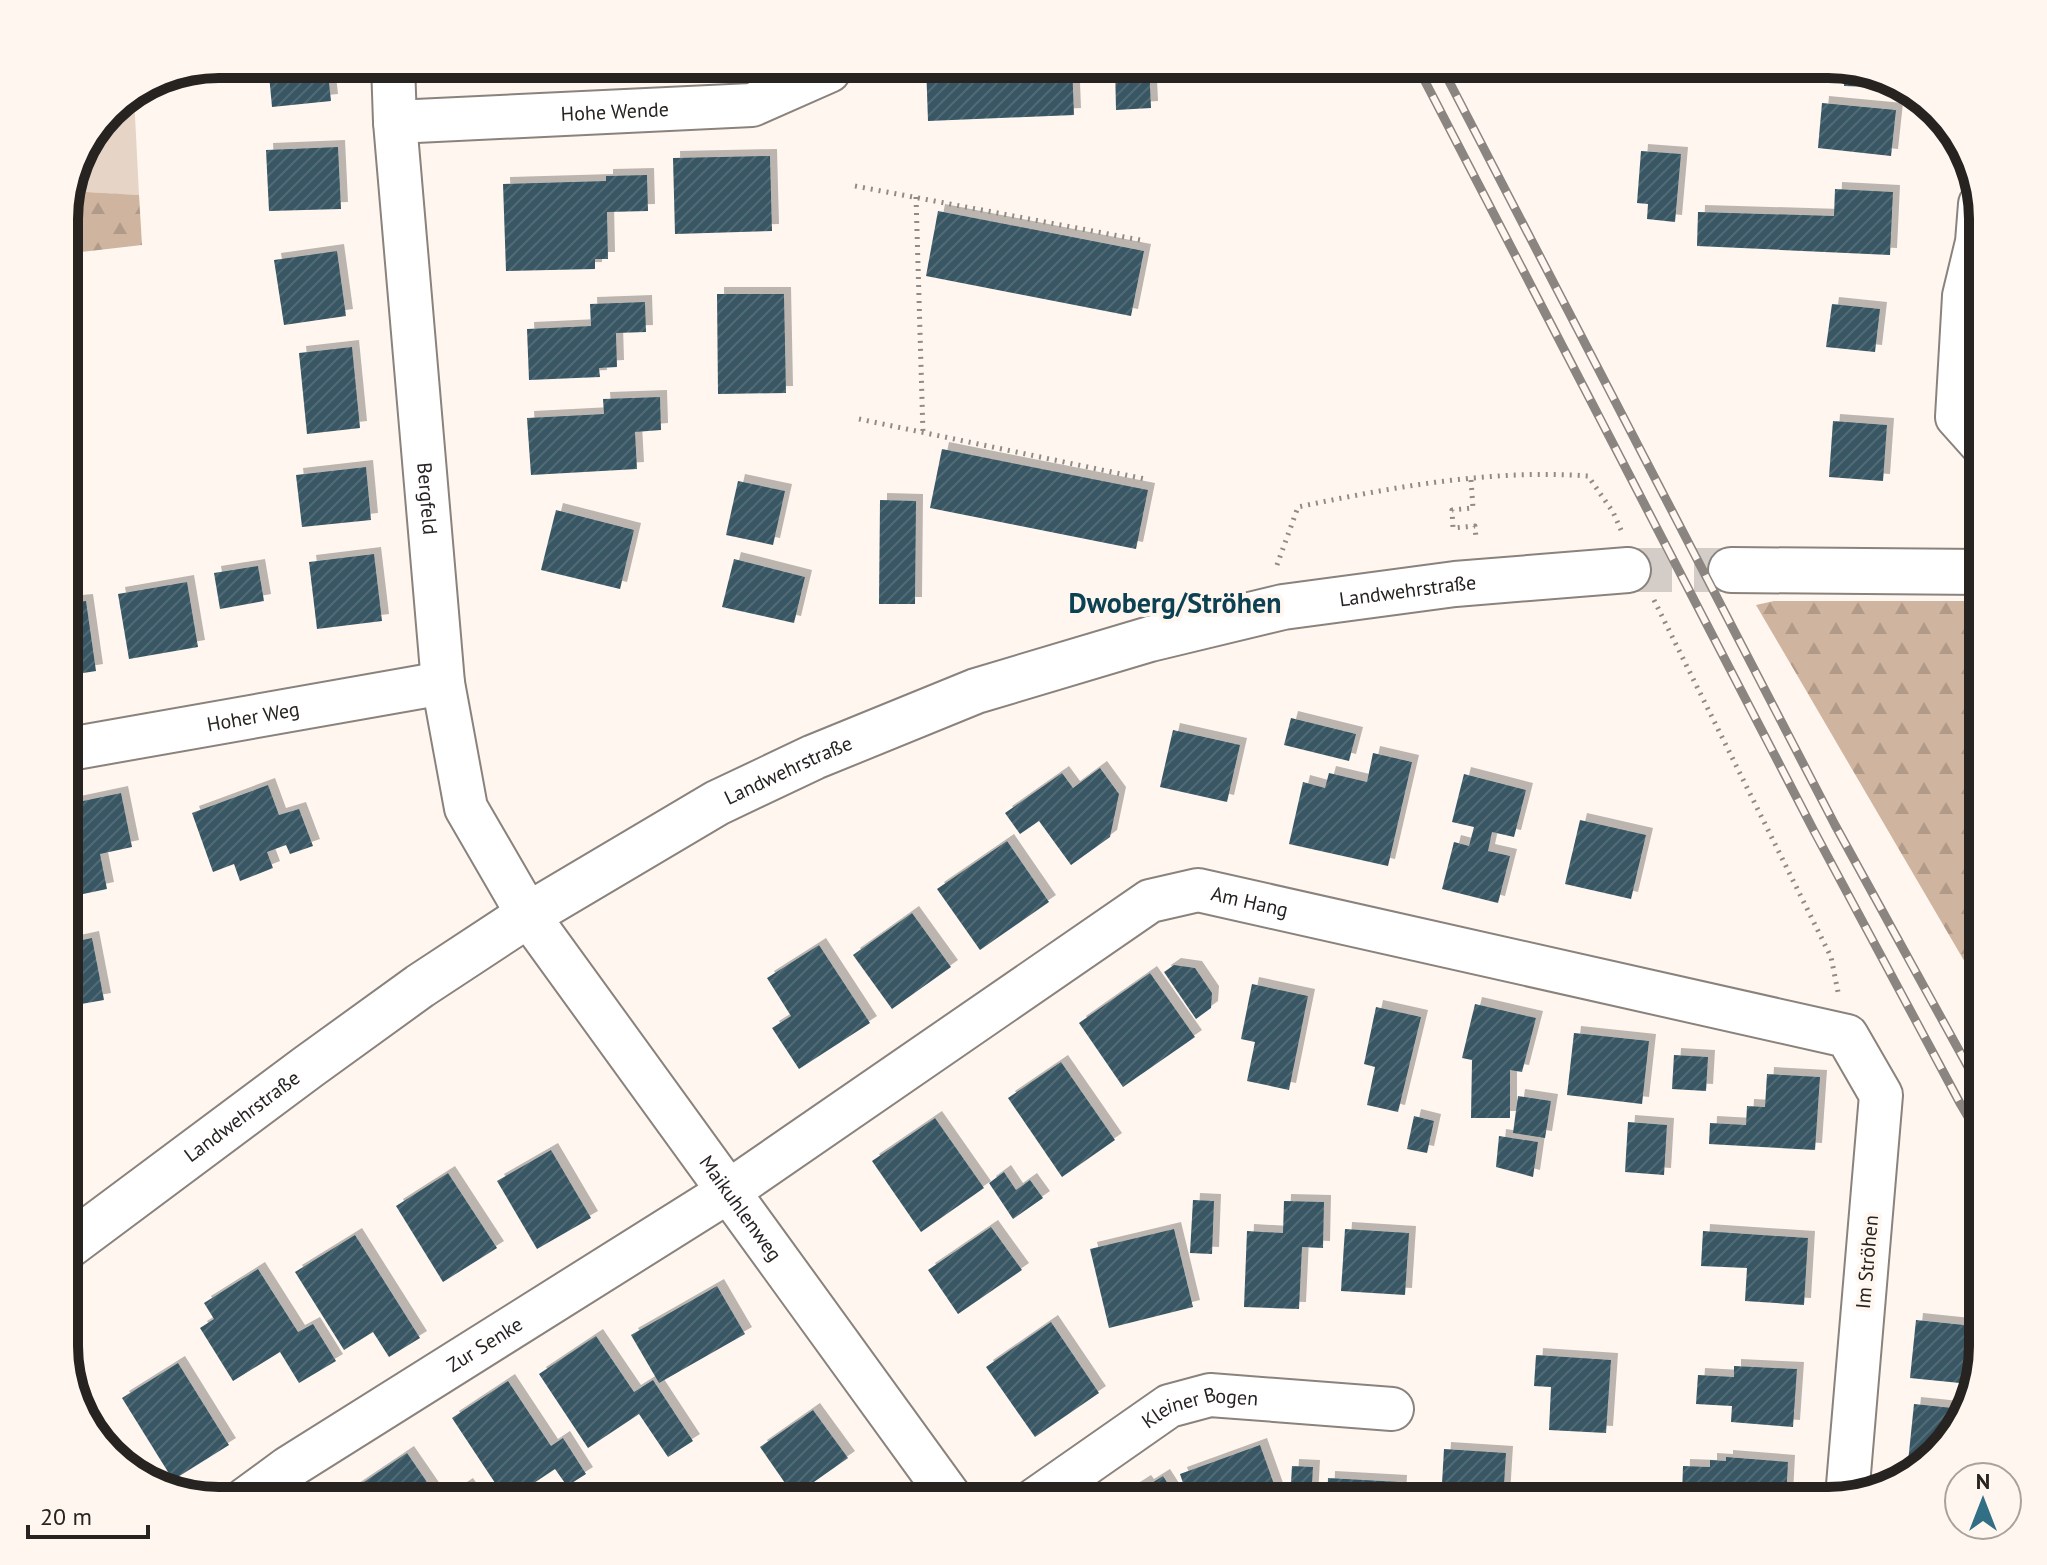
<svg xmlns="http://www.w3.org/2000/svg" width="2047" height="1565" viewBox="0 0 2047 1565" font-family="'PT Sans',sans-serif">
<defs>
<pattern id="forest-firs" width="22" height="20" patternUnits="userSpaceOnUse" patternTransform="scale(2)"><rect width="22" height="20" fill="#cfb49f"/><path d="M5 1l3.5 6h-7zM16 11l3.5 6h-7z" fill="#b29a89"/></pattern>
<pattern id="building-hatch" width="6" height="6" patternUnits="userSpaceOnUse" patternTransform="scale(2)"><rect width="6" height="6" fill="#375663"/><path d="M-1 1l2-2M0 6l6-6M5 7l2-2" fill="none" stroke="#526b75"/></pattern>
<filter id="shadow"><feDropShadow dx="7" dy="-7" stdDeviation="0" flood-color="#0004"/></filter>
</defs>
<rect width="100%" height="100%" fill="#fff6ef"/>
<polygon fill="#e6d4c6" points="134,96 139,195 69,191 80,150 116,103"/>
<g fill="url(#forest-firs)">
<polygon points="69,191 139,195 142,245 64,254 64,208"/>
<polygon points="1774,601 1983,601 1983,993 1756,605"/>
</g>
<g fill="url(#building-hatch)" filter="url(#shadow)">
<polygon points="268,64 327,64 331,101 272,107"/>
<polygon points="926,64 1072,64 1074,115 928,121"/>
<polygon points="1115,64 1149,64 1151,108 1116,110"/>
<polygon points="1804,64 1829,64 1896,88 1844,86 1845,71 1804,69"/>
<polygon points="1822,103 1896,110 1891,156 1818,148"/>
<polygon points="338,147 341,209 269,211 266,150"/>
<polygon points="1641,151 1681,154 1675,222 1647,219 1648,204 1637,203"/>
<polygon points="770,156 772,231 675,234 673,158"/>
<polygon points="647,175 648,211 607,212 608,259 595,259 595,269 506,271 503,184 606,181 606,176"/>
<polygon points="1835,189 1893,192 1890,255 1697,246 1698,212 1834,216"/>
<polygon points="938,211 1144,251 1131,316 926,276"/>
<polygon points="337,251 346,316 284,325 274,260"/>
<polygon points="717,294 784,294 786,393 718,394"/>
<polygon points="645,302 646,332 616,333 617,367 599,368 600,377 529,380 527,329 591,326 590,304"/>
<polygon points="1832,304 1880,309 1875,352 1826,347"/>
<polygon points="352,347 360,428 307,434 299,353"/>
<polygon points="660,397 661,430 635,432 637,469 531,475 527,418 604,414 603,399"/>
<polygon points="1833,421 1887,425 1883,481 1829,477"/>
<polygon points="942,449 1148,490 1136,549 930,508"/>
<polygon points="366,467 371,520 302,527 296,475"/>
<polygon points="738,481 785,491 773,545 726,535"/>
<polygon points="880,500 916,501 915,604 879,604"/>
<polygon points="556,510 634,530 620,589 541,570"/>
<polygon points="374,554 382,621 317,629 309,562"/>
<polygon points="734,559 805,577 794,623 722,607"/>
<polygon points="258,566 264,601 220,609 214,573"/>
<polygon points="187,582 198,647 129,659 118,594"/>
<polygon points="86,601 96,671 64,676 64,603"/>
<polygon points="1291,718 1356,734 1349,761 1284,745"/>
<polygon points="1173,730 1240,745 1227,802 1160,787"/>
<polygon points="1373,753 1412,762 1388,866 1289,844 1303,782 1325,788 1329,773 1367,782"/>
<polygon points="1100,768 1119,794 1110,837 1071,865 1039,821 1020,834 1005,813 1062,773 1073,788"/>
<polygon points="1464,774 1526,790 1514,837 1492,832 1488,851 1510,856 1498,903 1442,889 1454,842 1469,846 1474,827 1452,822"/>
<polygon points="268,785 279,815 299,809 313,846 290,854 286,845 267,852 273,868 240,881 234,864 213,872 192,813"/>
<polygon points="121,793 132,847 100,854 107,889 64,898 64,805"/>
<polygon points="1580,820 1646,835 1631,899 1565,884"/>
<polygon points="1007,841 1049,902 980,950 937,889"/>
<polygon points="912,913 951,967 892,1009 853,955"/>
<polygon points="92,938 104,1000 64,1007 64,944"/>
<polygon points="819,945 870,1023 799,1069 772,1028 791,1016 767,978"/>
<polygon points="1174,965 1195,968 1212,993 1211,1008 1196,1019 1164,972"/>
<polygon points="1150,973 1195,1037 1123,1087 1079,1023"/>
<polygon points="1252,984 1308,996 1289,1090 1247,1081 1255,1042 1241,1039"/>
<polygon points="1475,1004 1536,1018 1522,1072 1510,1070 1510,1118 1471,1118 1472,1060 1462,1058"/>
<polygon points="1376,1007 1421,1017 1398,1112 1367,1105 1375,1067 1364,1064"/>
<polygon points="1574,1033 1649,1041 1642,1104 1567,1095"/>
<polygon points="1674,1055 1708,1057 1706,1091 1672,1089"/>
<polygon points="1061,1062 1115,1140 1062,1177 1008,1098"/>
<polygon points="1767,1074 1820,1077 1815,1150 1709,1144 1710,1123 1746,1125 1747,1106 1765,1107"/>
<polygon points="1518,1096 1551,1101 1545,1138 1513,1133"/>
<polygon points="1414,1116 1434,1121 1427,1153 1407,1149"/>
<polygon points="935,1118 984,1188 921,1232 872,1161"/>
<polygon points="1628,1122 1667,1125 1664,1175 1625,1172"/>
<polygon points="1499,1136 1538,1142 1533,1177 1496,1167"/>
<polygon points="551,1150 591,1218 537,1249 497,1181"/>
<polygon points="1004,1172 1016,1190 1030,1180 1043,1198 1013,1219 989,1183"/>
<polygon points="448,1173 497,1248 443,1282 396,1206"/>
<polygon points="1193,1200 1214,1201 1212,1254 1190,1253"/>
<polygon points="1284,1201 1324,1202 1323,1248 1302,1247 1299,1309 1244,1307 1247,1231 1283,1233"/>
<polygon points="991,1227 1022,1270 958,1314 928,1270"/>
<polygon points="1174,1229 1193,1307 1109,1328 1090,1249"/>
<polygon points="1345,1229 1409,1233 1405,1295 1341,1291"/>
<polygon points="1703,1231 1808,1238 1804,1305 1745,1301 1747,1268 1701,1266"/>
<polygon points="355,1235 420,1338 389,1357 373,1332 344,1350 295,1272"/>
<polygon points="258,1269 298,1332 313,1324 336,1361 299,1383 280,1352 233,1381 200,1328 214,1319 204,1303"/>
<polygon points="717,1286 745,1334 659,1383 631,1335"/>
<polygon points="1916,1320 1983,1327 1983,1347 1970,1384 1910,1378"/>
<polygon points="1051,1322 1099,1393 1035,1437 986,1367"/>
<polygon points="596,1336 634,1392 653,1380 693,1441 668,1457 639,1414 588,1448 539,1374"/>
<polygon points="1536,1355 1611,1360 1606,1433 1549,1430 1551,1387 1534,1386"/>
<polygon points="178,1363 229,1445 173,1480 122,1398"/>
<polygon points="1734,1366 1797,1369 1793,1427 1731,1422 1732,1406 1696,1404 1698,1375 1734,1377"/>
<polygon points="508,1381 551,1446 563,1438 586,1474 567,1486 555,1469 507,1501 452,1418"/>
<polygon points="1914,1404 1962,1409 1951,1441 1923,1463 1908,1462"/>
<polygon points="813,1410 848,1458 794,1496 760,1447"/>
<polygon points="1260,1445 1280,1501 1189,1501 1180,1474"/>
<polygon points="1444,1449 1506,1453 1503,1501 1441,1501"/>
<polygon points="407,1453 440,1501 359,1501 352,1490"/>
<polygon points="1726,1457 1788,1462 1786,1501 1708,1501 1708,1496 1682,1495 1683,1466 1710,1467 1710,1460 1726,1461"/>
<polygon points="1292,1466 1313,1467 1311,1501 1290,1501"/>
<polygon points="1163,1476 1179,1501 1114,1501 1144,1482 1147,1486"/>
<polygon points="1328,1478 1400,1482 1399,1501 1327,1501"/>
<polygon points="466,1485 477,1501 442,1501"/>
</g>
<g fill="none" stroke-linecap="round" stroke-linejoin="round">
<polyline stroke="#d4ccc6" stroke-width="44" stroke-dasharray="44 22" stroke-linecap="butt" points="1628,570 1731,570"/>
<defs>
<g id="minor">
<path id="s1" d="M 393,64 L 395,122 L 443,683 L 466,808 L 528,915 L 953,1501"/>
<path id="s2" d="M 395,122 L 752,105 L 829,71"/>
<polyline points="1980,204 1977,242 1964,296 1957,417 1983,446"/>
<path id="s3" d="M 64,750 L 443,683"/>
<path id="s4" d="M 243,1501 L 288,1468 L 729,1191 L 1150,901 L 1198,890 L 1847,1036 L 1881,1095 L 1847,1497"/>
<path id="s5" d="M 1033,1501 L 1169,1406 L 1210,1395 L 1392,1409"/>
</g>
<g id="tertiary">
<polyline points="1731,570 1983,572"/>
<path id="s6" d="M 64,1249 L 308,1067 L 420,986 L 528,915 L 717,803 L 814,757 L 976,691 L 1150,639 L 1283,607 L 1455,584 L 1628,570"/>
</g>
</defs>
<use href="#minor" stroke="#8a827c" stroke-width="46"/>
<use href="#tertiary" stroke="#8a827c" stroke-width="48"/>
<g stroke="#908b86" stroke-width="5" stroke-dasharray="2 6" stroke-linecap="butt">
<polyline points="855,186 1140,240"/>
<polyline points="916,197 923,433"/>
<polyline points="859,419 1145,479"/>
<polyline points="1471,480 1473,508 1452,510 1453,528 1475,526 1476,539"/>
<path d="M 1277,565 L 1298,507 C 1393,487 1491,469 1588,476 L 1613,512 L 1621,530"/>
<polyline points="1654,600 1831,957 1838,992"/>
</g>
<use href="#minor" stroke="#fff" stroke-width="42"/>
<use href="#tertiary" stroke="#fff" stroke-width="44"/>
<defs>
<g id="rail">
<polyline points="1416,64 1814,831 1961,1105 1983,1142"/>
<polyline points="1440,64 1835,825 1983,1094"/>
</g>
</defs>
<use href="#rail" stroke="#8b8581" stroke-width="9"/>
<use href="#rail" stroke="#fff6ef" stroke-width="6" stroke-dasharray="18" stroke-linecap="butt"/>
</g>
<g text-anchor="middle" stroke-width="8" stroke-linejoin="round" paint-order="stroke">
<g font-size="20" fill="#262320" stroke="#fff6ef">
<text dy="7" stroke="none"><textPath href="#s2" startOffset="220">Hohe Wende</textPath></text>
<text dy="7" stroke="none"><textPath href="#s1" startOffset="436">Bergfeld</textPath></text>
<text dy="7" stroke="none"><textPath href="#s6" startOffset="1518">Landwehrstraße</textPath></text>
<text dy="7" stroke="none"><textPath href="#s3" startOffset="192">Hoher Weg</textPath></text>
<text dy="7" stroke="none"><textPath href="#s6" startOffset="870">Landwehrstraße</textPath></text>
<text dy="7" stroke="none"><textPath href="#s4" startOffset="1190">Am Hang</textPath></text>
<text dy="7" stroke="none"><textPath href="#s6" startOffset="222">Landwehrstraße</textPath></text>
<text dy="7" stroke="none"><textPath href="#s1" startOffset="1234">Maikuhlenweg</textPath></text>
<text transform="translate(1867 1262) rotate(-85)" y="7">Im Ströhen</text>
<text dy="7" stroke="none"><textPath href="#s4" startOffset="288">Zur Senke</textPath></text>
<text dy="7" stroke="none"><textPath href="#s5" startOffset="196">Kleiner Bogen</textPath></text>
</g>
<g font-size="28" font-weight="bold" fill="#0b4152" stroke="#fff6ef">
<text x="1175" y="613">Dwoberg/Ströhen</text>
</g>
</g>
<path d="M0 0H2047V1565H0ZM219 78H1828A141 141 0 0 1 1969 219V1346A141 141 0 0 1 1828 1487H219A141 141 0 0 1 78 1346V219A141 141 0 0 1 219 78Z" fill="#fff6ef" fill-rule="evenodd"/>
<path fill="none" stroke="#262320" stroke-width="10" d="M219 78H1828A141 141 0 0 1 1969 219V1346A141 141 0 0 1 1828 1487H219A141 141 0 0 1 78 1346V219A141 141 0 0 1 219 78Z"/>
<g transform="translate(1983 1501)"><circle r="38" fill="#fff6ef" stroke="#a8a29c" stroke-width="2"/>
<path d="M0-6L14 30L0 20L-14 30Z" fill="#316f85"/>
<text y="-12" font-size="22" font-weight="bold" text-anchor="middle" fill="#262320">N</text>
</g>
<path d="M28 1525v12h120v-12" fill="none" stroke="#262320" stroke-width="4"/>
<text x="40" y="1525" font-size="24" fill="#262320" stroke="#fff6ef" stroke-width="6" paint-order="stroke">20 m</text>
</svg>
